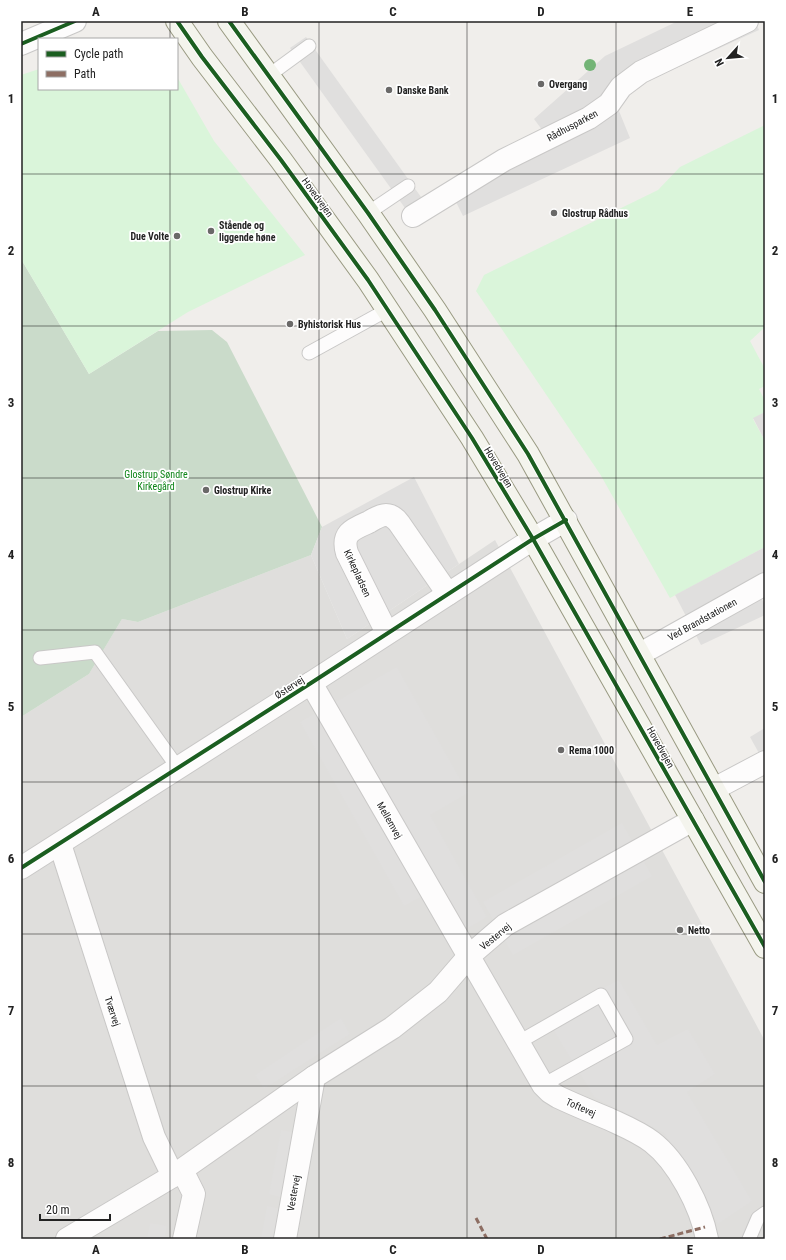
<svg xmlns="http://www.w3.org/2000/svg" width="786" height="1260" viewBox="0 0 786 1260" font-family="'Roboto Condensed',sans-serif">
<rect width="100%" height="100%" fill="#f0eeeb"/>
<polygon fill="#dfdedc" points="495,540 765,1041 765,1239 21,1239 21,717 89,674 122,619 138,622 311,555 347,639"/>
<polygon fill="#cadbca" points="21,259 89,374 158,331 212,330 227,342 322,527 311,555 138,622 122,619 89,674 21,717"/>
<g fill="#daf5da">
<polygon points="39,69 39,89 177,89 177,77 214,141 305,255 188,312 89,374 21,259 21,75"/>
<polygon points="765,125 765,327 750,341 765,369 765,386 759,389 765,401 765,412 753,419 765,441 765,547 670,598 600,474 476,291 484,275 658,190 680,167"/>
</g>
<g fill="#e0dfde">
<polygon points="678,21 755,21 759,30 628,90 619,111 630,138 463,216 455,200 543,131 534,119 605,56"/>
<polygon points="306,37 421,197 405,208 290,48"/>
<polygon points="765,412 765,441 753,418"/>
<polygon points="414,477 459,564 347,639 311,555 322,527"/>
<polygon points="765,547 765,576 753,582 765,605 765,615 701,645 675,595"/>
<polygon points="397,667 468,793 430,815 487,917 447,940 422,896 404,906 300,722"/>
<polygon points="765,728 765,764 750,737"/>
<polygon points="622,823 652,876 513,955 483,902"/>
<polygon points="619,980 657,1045 688,1029 715,1074 687,1092 752,1201 718,1224 664,1133 594,1097 546,1018"/>
<polygon points="341,1018 350,1034 264,1089 255,1075"/>
<polygon points="281,1130 297,1133 285,1198 269,1194"/>
<polygon points="267,1206 281,1209 276,1239 261,1239"/>
<polygon points="150,1223 167,1226 164,1239 147,1239"/>
</g>
<g fill="none" stroke-linecap="round" stroke-linejoin="round">
<defs>
<g id="service">
<polyline points="268,76 309,46"/>
<polyline points="368,213 408,186"/>
<polyline points="309,353 387,310"/>
<polyline points="40,658 95,652 178,768"/>
<polyline points="519,1042 601,995 626,1039 543,1085"/>
<polyline points="749,1239 758,1218 765,1213"/>
</g>
<g id="minor">
<polyline points="21,44 75,21"/>
<polyline points="413,216 504,160 589,118 609,104 621,87 641,72 747,21"/>
<path d="M 387,633 L 347,553 C 341,533 353,529 369,522 C 374,519 380,515 386,515 C 391,515 396,519 399,523 L 448,594"/>
<polyline points="640,654 765,584"/>
<path d="M 311,683 L 543,1085 L 550,1092 L 558,1097 C 575,1105 592,1112 609,1119 C 624,1126 639,1132 652,1142 C 678,1162 701,1207 707,1239"/>
<polyline points="714,789 765,762"/>
<polyline points="60,844 154,1137 173,1176"/>
<polyline points="21,868 311,683 533,539 566,520"/>
<polyline points="182,1170 194,1194 184,1239"/>
<polyline points="67,1239 173,1176 314,1077 392,1028 438,992 469,956 505,925 693,820"/>
<polyline points="285,1239 314,1077"/>
</g>
<g id="secondary">
<polyline points="177,21 202,57 281,160 368,280 472,438 533,539 765,947"/>
<polyline points="229,21 368,213 435,310 528,454 765,882"/>
</g>
</defs>
<use href="#service" stroke="#c9c8c7" stroke-width="15"/>
<use href="#minor" stroke="#c9c8c7" stroke-width="24"/>
<use href="#secondary" stroke="#999a82" stroke-width="24"/>
<use href="#service" stroke="#fdfcfc" stroke-width="13"/>
<use href="#minor" stroke="#fdfcfc" stroke-width="22"/>
<use href="#secondary" stroke="#f4f4ed" stroke-width="22"/>
<g stroke="#8d6e63" stroke-width="3" stroke-dasharray="6 3" stroke-linecap="butt">
<polyline points="476,1218 487,1239"/>
<polyline points="660,1239 705,1227"/>
</g>
<defs>
<g id="cycleway">
<polyline points="177,21 202,57 281,160 368,280 472,438 533,539 765,947"/>
<polyline points="229,21 368,213 435,310 528,454 765,882"/>
<polyline points="21,44 75,21"/>
<polyline points="21,868 311,683 533,539 566,520"/>
</g>
</defs>
<use href="#cycleway" stroke="#fff" stroke-width="6"/>
<use href="#cycleway" stroke="#1b5e20" stroke-width="4"/>
</g>
<circle fill="#73b476" cx="590" cy="65" r="6"/>
<path fill="none" stroke="#222" stroke-width="1" stroke-opacity="0.55" d="M 170,21 L 170,39M 319,21 L 319,1239M 467,21 L 467,1239M 616,21 L 616,1239M 170,89 L 170,1239M 21,174 L 765,174M 21,326 L 765,326M 21,478 L 765,478M 21,630 L 765,630M 21,782 L 765,782M 21,934 L 765,934M 21,1086 L 765,1086"/>
<g fill="#6a6968" stroke="#fff" stroke-width="1.5">
<circle cx="541" cy="84" r="4"/>
<circle cx="389" cy="90" r="4"/>
<circle cx="554" cy="213" r="4"/>
<circle cx="211" cy="231" r="4"/>
<circle cx="177" cy="236" r="4"/>
<circle cx="290" cy="324" r="4"/>
<circle cx="206" cy="490" r="4"/>
<circle cx="561" cy="750" r="4"/>
<circle cx="680" cy="930" r="4"/>
</g>
<g text-anchor="middle" stroke-width="3.5" stroke-linejoin="round" paint-order="stroke">
<g font-size="10" font-weight="bold" fill="#222" stroke="#fff" text-anchor="start">
<text x="549" y="88">Overgang</text>
<text x="397" y="94">Danske Bank</text>
<text x="562" y="217">Glostrup Rådhus</text>
<text x="219" y="229">Stående og<tspan x="219" dy="12">liggende høne</tspan></text>
<text x="169" y="240" text-anchor="end">Due Volte</text>
<text x="298" y="328">Byhistorisk Hus</text>
<text x="214" y="494">Glostrup Kirke</text>
<text x="569" y="754">Rema 1000</text>
<text x="688" y="934">Netto</text>
</g>
<g font-size="10" fill="#222" stroke="#fff">
<text transform="translate(572 125) rotate(-28)" y="4">Rådhusparken</text>
<text transform="translate(318 197) rotate(54)" y="4">Hovedvejen</text>
<text transform="translate(499 467) rotate(59)" y="4">Hovedvejen</text>
<text transform="translate(358 573) rotate(65)" y="4">Kirkepladsen</text>
<text transform="translate(702 619) rotate(-29)" y="4">Ved Brandstationen</text>
<text transform="translate(289 687) rotate(-33)" y="4">Østervej</text>
<text transform="translate(661 747) rotate(61)" y="4">Hovedvejen</text>
<text transform="translate(390 820) rotate(60)" y="4">Mellemvej</text>
<text transform="translate(495 936) rotate(-39)" y="4">Vestervej</text>
<text transform="translate(113 1011) rotate(72)" y="4">Tværvej</text>
<text transform="translate(581 1107) rotate(24)" y="4">Toftevej</text>
<text transform="translate(293 1193) rotate(-80)" y="4">Vestervej</text>
</g>
<g font-size="10" fill="#0c8416" stroke="#fff">
<text x="156" y="478">Glostrup Søndre<tspan x="156" dy="12">Kirkegård</tspan></text>
</g>
</g>
<rect width="786" height="1260" fill="none" stroke="#ffffff" stroke-width="44"/>
<rect x="38" y="38" width="140" height="52" fill="#ffffff" stroke="#a7a7a7"/>
<rect x="46" y="51" width="20" height="6" fill="#1b5e20" stroke="#a7a7a7"/>
<text x="74" y="58" font-size="12" fill="#222222">Cycle path</text>
<rect x="46" y="71" width="20" height="6" fill="#8d6e63" stroke="#a7a7a7"/>
<text x="74" y="78" font-size="12" fill="#222222">Path</text>
<g transform="translate(728 58) rotate(243)" stroke="#ffffff" stroke-width="3" paint-order="stroke">
<path d="M0-3L7 15L0 10L-7 15Z" fill="#222222"/>
<text y="-6" font-size="11" font-weight="bold" text-anchor="middle" fill="#222222">N</text>
</g>
<path d="M40 1214v6h70v-6" fill="none" stroke="#222222" stroke-width="2"/>
<text x="46" y="1214" font-size="12" fill="#222222" stroke="#ffffff" stroke-width="3" paint-order="stroke">20 m</text>
<rect x="22" y="22" width="742" height="1216" fill="none" stroke="#222" stroke-width="1.5"/>
<g font-size="13" text-anchor="middle" font-weight="bold" fill="#222">
<text x="96" y="16">A</text>
<text x="245" y="16">B</text>
<text x="393" y="16">C</text>
<text x="541" y="16">D</text>
<text x="690" y="16">E</text>
<text x="11" y="103">1</text>
<text x="775" y="103">1</text>
<text x="11" y="255">2</text>
<text x="775" y="255">2</text>
<text x="11" y="407">3</text>
<text x="775" y="407">3</text>
<text x="11" y="559">4</text>
<text x="775" y="559">4</text>
<text x="11" y="711">5</text>
<text x="775" y="711">5</text>
<text x="11" y="863">6</text>
<text x="775" y="863">6</text>
<text x="11" y="1015">7</text>
<text x="775" y="1015">7</text>
<text x="11" y="1167">8</text>
<text x="775" y="1167">8</text>
<text x="96" y="1254">A</text>
<text x="245" y="1254">B</text>
<text x="393" y="1254">C</text>
<text x="541" y="1254">D</text>
<text x="690" y="1254">E</text>
</g>
</svg>
